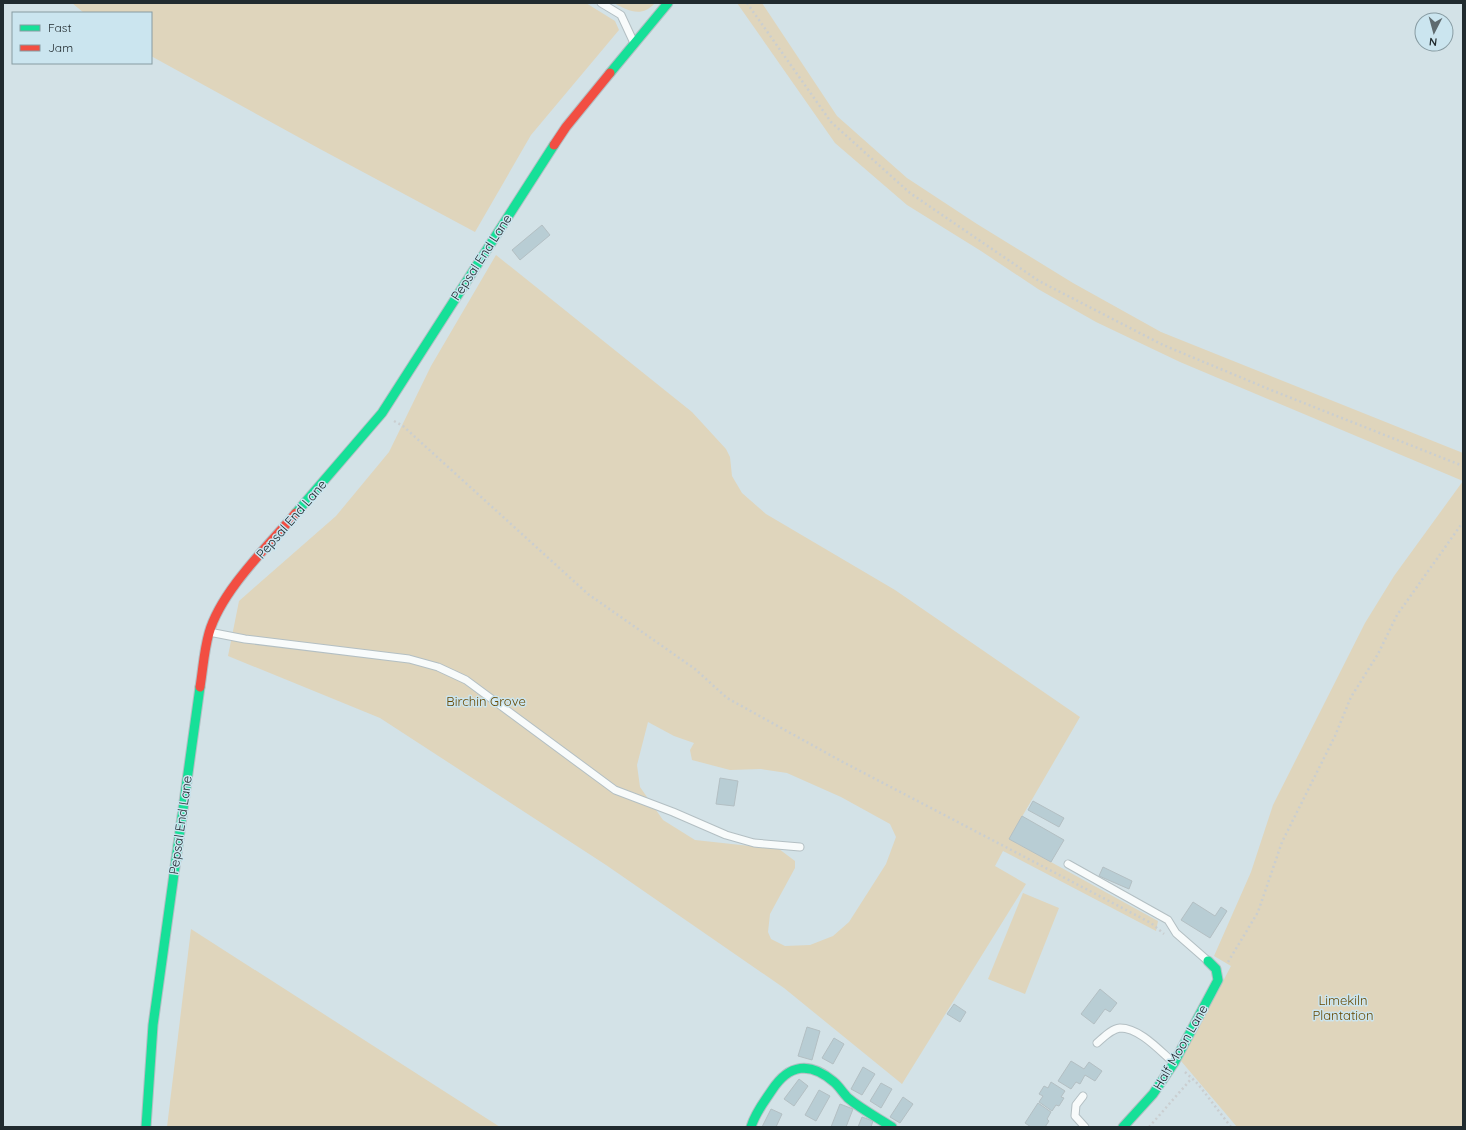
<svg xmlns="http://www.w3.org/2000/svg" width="1466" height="1130" viewBox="0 0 1466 1130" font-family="Quicksand,sans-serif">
<rect width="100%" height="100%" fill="#d3e2e7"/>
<g fill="#dfd5bc" fill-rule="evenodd">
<polygon points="72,3 586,3 615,21 619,30 531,135 475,232 320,149 151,56 151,13 84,13"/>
<path d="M 614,3 L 655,3 C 642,18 628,11 614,3 Z"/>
<polygon points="737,3 762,3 837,116 907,178 977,224 1073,283 1161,332 1463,453 1463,1127 1237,1127 1181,1061 1231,966 1214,956 1251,872 1273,805 1365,623 1394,576 1463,481 1180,362 1096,322 1038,289 981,251 907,205 835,143"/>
<path d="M 496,255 L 692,412 L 726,449 L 730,457 L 732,476 L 742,493 L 766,514 L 895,590 L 1080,717 L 1009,839 L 1158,921 L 1156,931 L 1003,851 L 995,866 L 1026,884 L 902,1084 L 784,988 L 606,865 L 380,718 L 228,656 L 239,601 L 336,516 L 389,452 L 431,366 ZM 648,722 L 674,736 L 694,743 L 690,750 L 692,760 L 730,770 L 761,769 L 787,773 L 841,797 L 890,824 L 896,837 L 886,864 L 849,922 L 833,936 L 810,945 L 785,946 L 771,939 L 768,932 L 770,914 L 795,868 L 795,861 L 779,849 L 695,840 L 663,820 L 640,787 L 637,765 Z"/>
<polygon points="1023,893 1059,908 1025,994 988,979"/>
<polygon points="191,929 500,1127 167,1127"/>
</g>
<g fill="#b8cdd4" stroke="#b3bfc3">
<polygon points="542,225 550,235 520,260 512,250"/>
<polygon points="720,778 738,781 734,806 716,804"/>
<polygon points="1033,801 1064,818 1059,827 1028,810"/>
<polygon points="1022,816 1064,840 1051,862 1009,839"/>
<polygon points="1103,867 1132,881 1129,889 1099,876"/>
<polygon points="1193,902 1215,916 1221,907 1227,911 1210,938 1181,920"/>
<polygon points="1100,989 1117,1003 1110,1012 1105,1009 1094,1024 1081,1014"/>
<polygon points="954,1004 966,1012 960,1022 947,1014"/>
<polygon points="807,1027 820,1031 812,1060 798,1056"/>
<polygon points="834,1038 844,1044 833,1064 822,1058"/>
<polygon points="1071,1061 1084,1069 1089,1062 1102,1071 1095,1081 1085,1075 1080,1084 1076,1082 1071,1089 1058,1081"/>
<polygon points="863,1067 875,1074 862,1095 851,1089"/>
<polygon points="799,1079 808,1086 794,1106 784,1099"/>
<polygon points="1051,1082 1065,1091 1061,1097 1064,1098 1059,1106 1056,1105 1052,1111 1039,1102 1043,1096 1039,1094 1044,1086 1048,1088"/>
<polygon points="881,1083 892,1089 881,1108 870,1101"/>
<polygon points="819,1090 830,1096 816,1121 805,1115"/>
<polygon points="903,1097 913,1104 900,1123 890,1117"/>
<polygon points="1038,1103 1051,1112 1047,1119 1049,1121 1045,1127 1031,1127 1025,1123"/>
<polygon points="840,1104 853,1109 846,1127 831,1127"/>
<polygon points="771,1109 782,1114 776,1127 762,1127"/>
<polygon points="862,1117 873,1121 871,1127 858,1127"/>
</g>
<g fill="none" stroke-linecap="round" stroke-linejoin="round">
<defs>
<g id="lane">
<polyline points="601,3 621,15 634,43"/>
<polyline points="209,632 245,639 409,659 438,667 466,680 615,790 673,812 726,835 754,843 800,847"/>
<polyline points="1068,864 1168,920 1176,933 1208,961"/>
<path d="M 1097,1043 C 1103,1038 1111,1029 1120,1028 C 1140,1028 1160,1051 1174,1063"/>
<polyline points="1083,1096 1076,1105 1075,1116 1085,1127"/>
</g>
<g id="fast">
<polyline points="610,73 668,3"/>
<polyline points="296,513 382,413 554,145"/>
<polyline points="146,1127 153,1025 200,687"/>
<path d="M 751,1127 C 755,1113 764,1102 772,1090 C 789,1064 810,1061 834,1082 C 839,1086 843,1093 848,1098 C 861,1109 878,1118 892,1127"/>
<polyline points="1123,1127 1153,1094 1174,1063 1218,980 1216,969 1208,961"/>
</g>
<g id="jam">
<polyline points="554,145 566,127 610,73"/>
<path d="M 200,687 C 203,669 204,650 209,633 C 221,591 268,546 296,513"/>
</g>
</defs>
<use href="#lane" stroke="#b3bfc3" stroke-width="9"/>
<use href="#fast" stroke="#b3bfc3" stroke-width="11"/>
<use href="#jam" stroke="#b3bfc3" stroke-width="11"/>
<g stroke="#caced0" stroke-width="2.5" stroke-dasharray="2 3" stroke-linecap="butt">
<polyline points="747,3 831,122 910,193 1039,281 1163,345 1271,390 1463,466"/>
<polyline points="394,421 403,426 588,594 695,669 727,698 841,761 1151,923 1164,934"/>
<polyline points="1228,962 1258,912 1282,842 1335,736 1351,697 1378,654 1397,615 1463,522"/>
<polyline points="1185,1072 1198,1084 1231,1127"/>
<polyline points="1149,1127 1192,1078"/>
</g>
<use href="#lane" stroke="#f8fbfb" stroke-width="7"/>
<use href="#fast" stroke="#16e098" stroke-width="9"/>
<use href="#jam" stroke="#f24e42" stroke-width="9"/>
</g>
<g text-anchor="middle" stroke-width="3" stroke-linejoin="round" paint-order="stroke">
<g font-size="13" fill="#212b2f" stroke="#cbe5ef">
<text transform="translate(481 257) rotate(-57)" y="5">Pepsal End Lane</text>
<text transform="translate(291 519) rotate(-49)" y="5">Pepsal End Lane</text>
<text transform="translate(180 825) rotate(-82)" y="5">Pepsal End Lane</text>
<text transform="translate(1180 1047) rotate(-60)" y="5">Half Moon Lane</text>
</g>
<g font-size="13" fill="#674800" stroke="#cbe5ef">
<text x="486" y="706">Birchin Grove</text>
<text x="1343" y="1005">Limekiln<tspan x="1343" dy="15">Plantation</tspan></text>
</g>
</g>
<rect width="1466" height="1130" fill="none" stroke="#212b2f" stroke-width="8"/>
<rect x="12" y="12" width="140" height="52" fill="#cbe5ef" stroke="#879ba2"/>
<rect x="20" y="25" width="20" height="6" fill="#16e098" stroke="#879ba2"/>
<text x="48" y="32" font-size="12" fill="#212b2f">Fast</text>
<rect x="20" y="45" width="20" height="6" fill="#f24e42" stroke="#879ba2"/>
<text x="48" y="52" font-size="12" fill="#212b2f">Jam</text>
<g transform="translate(1434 32) rotate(186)"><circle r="19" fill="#cbe5ef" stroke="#879ba2"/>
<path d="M0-3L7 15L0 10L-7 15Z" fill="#5f6b6f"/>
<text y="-6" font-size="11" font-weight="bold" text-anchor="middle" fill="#212b2f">N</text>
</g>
</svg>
